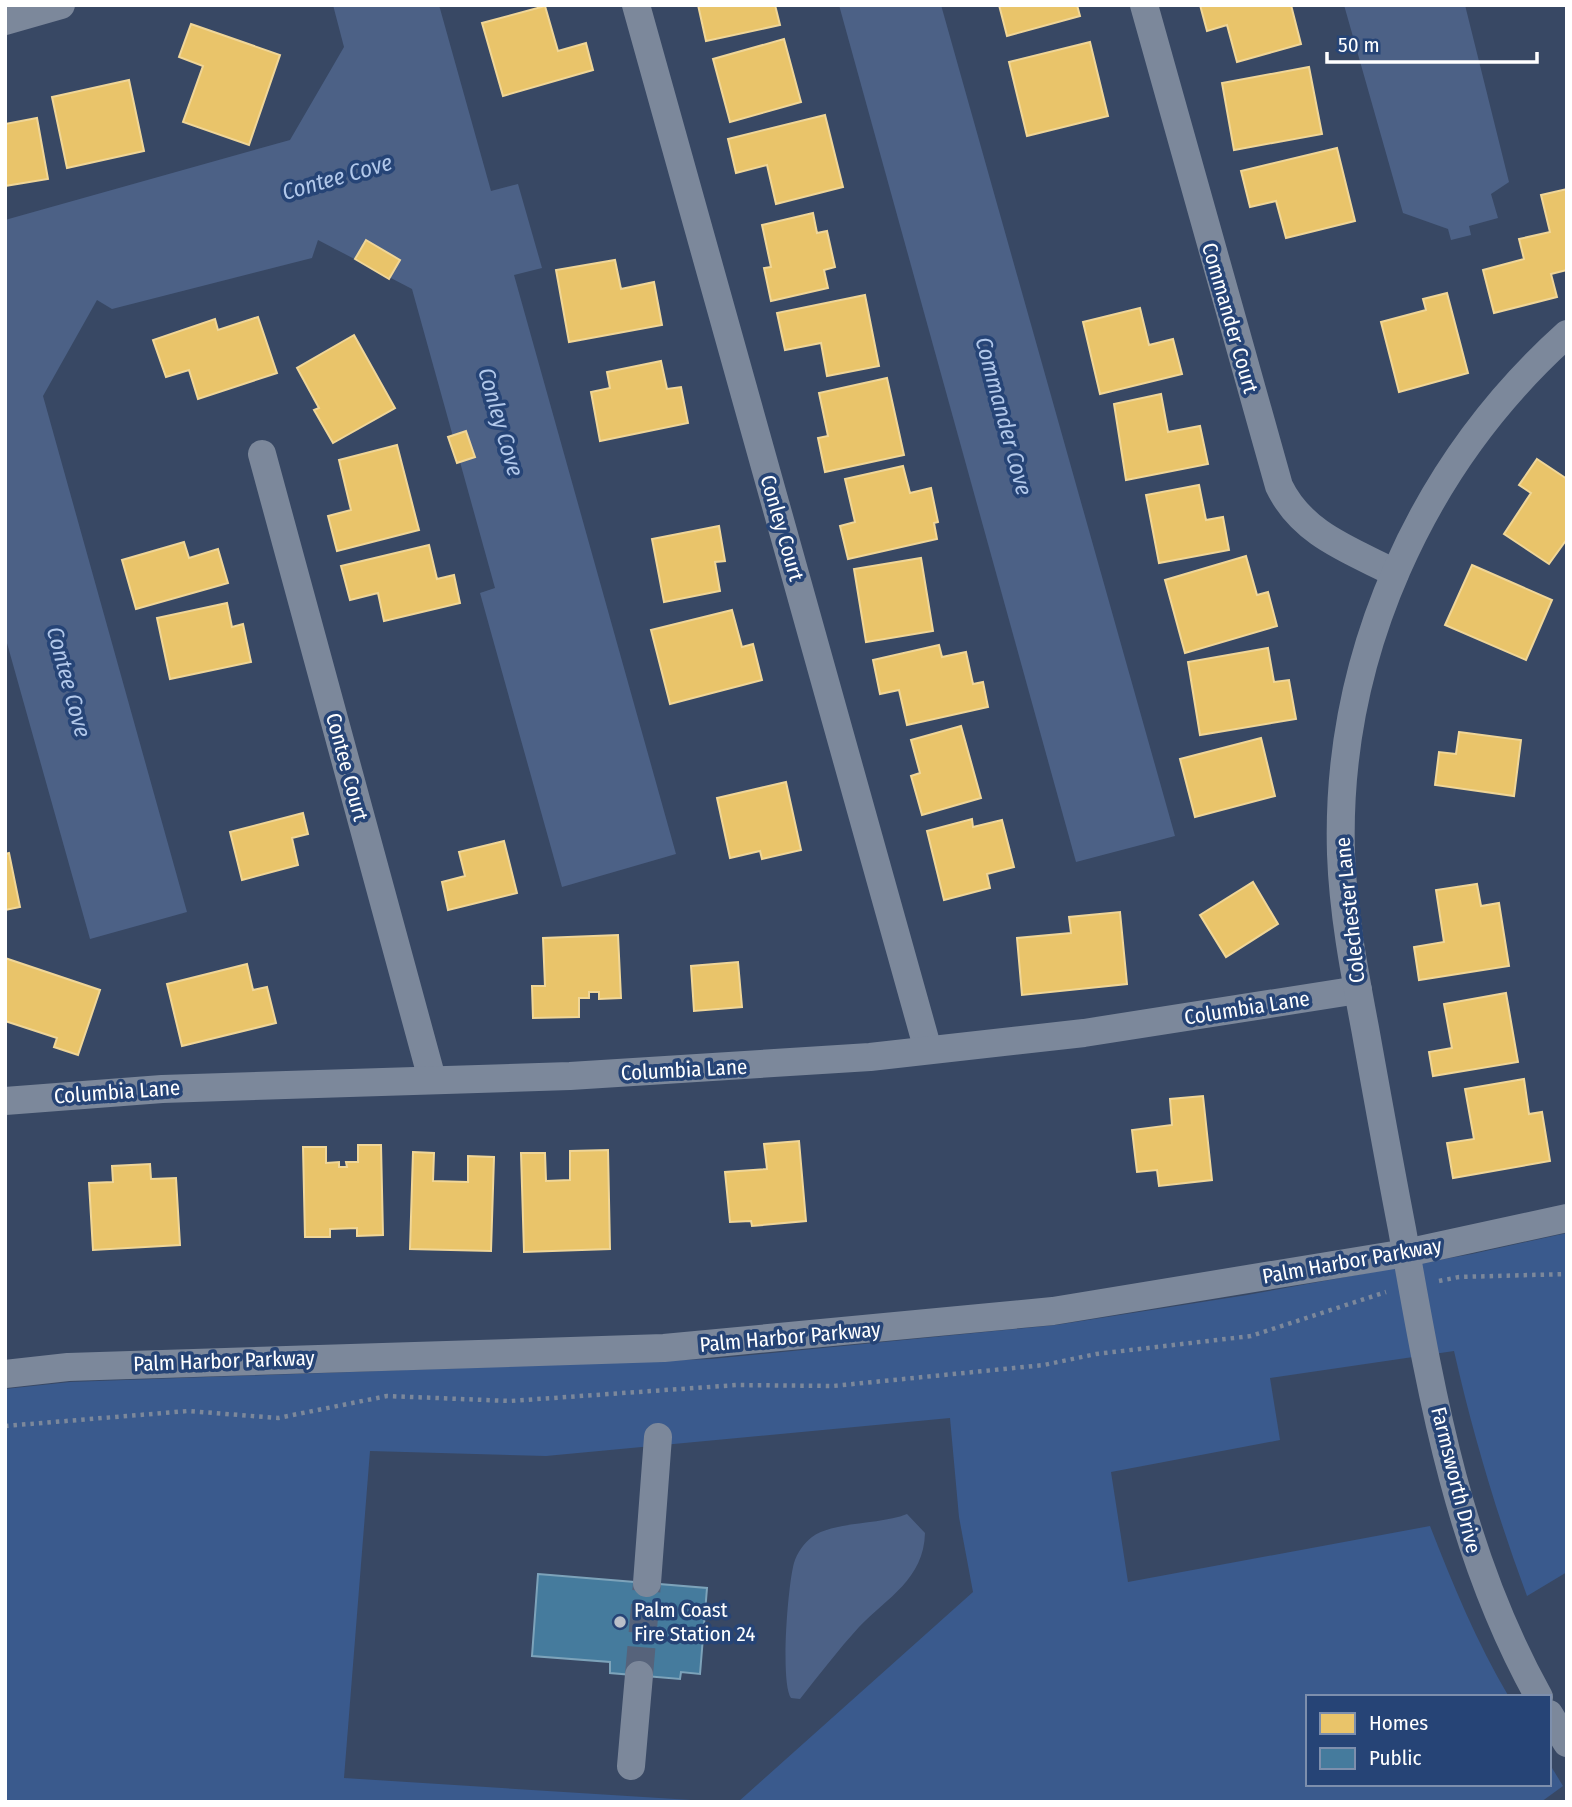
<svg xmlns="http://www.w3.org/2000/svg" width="1572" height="1807" viewBox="0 0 1572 1807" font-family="'Fira Sans Condensed',sans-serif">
<rect width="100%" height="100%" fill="#384864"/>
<path fill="#3a5a8d" d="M 1567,1233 L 1567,1572 L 1527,1596 C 1497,1515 1473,1435 1454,1351 L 1270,1378 L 1280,1440 L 1111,1472 L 1128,1582 L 1430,1526 C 1453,1585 1477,1643 1509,1697 L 1308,1697 L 1308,1784 L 1549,1784 L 1549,1763 L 1563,1786 L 1541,1802 L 738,1802 L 973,1592 L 959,1517 L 950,1418 L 546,1456 L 370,1451 L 344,1778 L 723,1802 L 5,1802 L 5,1389 L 70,1382 L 711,1359 L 1056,1325 L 1247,1295 L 1472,1254 Z"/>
<g fill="#4c6186">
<polygon points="333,5 439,5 491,191 518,184 542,268 514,275 676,854 562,887 480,593 495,588 412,289 318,240 312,258 112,309 97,300 43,396 187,912 90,939 5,636 5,220 290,140 344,47"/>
<polygon points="839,5 941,5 1175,836 1076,862"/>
<polygon points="1344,5 1465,5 1509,182 1491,194 1498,218 1469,226 1471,235 1451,240 1448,229 1403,213"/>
<path d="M 907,1514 L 925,1533 C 924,1579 887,1598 859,1627 C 838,1650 819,1675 800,1699 L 791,1698 C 780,1682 788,1584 794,1563 C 797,1553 804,1543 812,1537 C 834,1521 880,1525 907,1514 Z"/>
</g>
<g fill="#e9c46a" stroke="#f0d697" stroke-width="2">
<polygon points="698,5 775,5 780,25 706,41"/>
<polygon points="999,5 1077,5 1080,16 1007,36"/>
<polygon points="1200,5 1291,5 1301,44 1237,62 1227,25 1207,31"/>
<polygon points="545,6 558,51 586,43 593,70 503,96 482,23"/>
<polygon points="191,24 280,55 249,145 183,122 203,66 179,57"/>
<polygon points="784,39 801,102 730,122 713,59"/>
<polygon points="1090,42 1108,116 1027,136 1009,62"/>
<polygon points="1309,67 1322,134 1234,150 1222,83"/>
<polygon points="129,80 144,151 67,168 52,97"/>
<polygon points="825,115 843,187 776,204 767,165 736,173 728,139"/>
<polygon points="37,118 48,179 5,186 5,124"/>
<polygon points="1337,148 1355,221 1286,238 1276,201 1250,207 1241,171"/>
<polygon points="1567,189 1567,270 1551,274 1557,297 1494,313 1483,270 1524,259 1519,239 1550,232 1541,195"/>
<polygon points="813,213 817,233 827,231 835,267 824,270 828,288 771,301 764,268 771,267 762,225"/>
<polygon points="366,240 400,260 389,279 355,259"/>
<polygon points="615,260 621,289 654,282 662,325 569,342 556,270"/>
<polygon points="1447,293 1468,373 1399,392 1381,322 1426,310 1423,299"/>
<polygon points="865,295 879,366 827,376 821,343 785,350 777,313"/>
<polygon points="1140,308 1149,345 1173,339 1182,374 1100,394 1083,322"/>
<polygon points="258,317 277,373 198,399 189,370 166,377 153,340 215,319 218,330"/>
<polygon points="354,335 395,408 333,443 314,410 319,408 297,368"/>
<polygon points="661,361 667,389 681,387 688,423 600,441 591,392 610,388 607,372"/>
<polygon points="887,378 904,455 825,472 818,438 828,436 819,393"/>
<polygon points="1161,394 1168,432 1200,426 1208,464 1126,480 1114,404"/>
<polygon points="466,431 475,457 457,463 448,437"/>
<polygon points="397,445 419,530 337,551 328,516 351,510 339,460"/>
<polygon points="1537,459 1567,479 1567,539 1549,564 1504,534 1531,493 1519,485"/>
<polygon points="903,466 910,493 931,488 938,522 934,523 937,539 848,559 840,526 855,522 845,479"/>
<polygon points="1199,485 1206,520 1223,517 1229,550 1159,563 1146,495"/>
<polygon points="719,526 725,561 715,562 720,591 664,602 652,539"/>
<polygon points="184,542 189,558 218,549 228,583 136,609 122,560"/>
<polygon points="429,545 437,579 454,575 460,603 384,621 378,593 350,600 341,566"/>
<polygon points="1246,556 1257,595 1268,592 1277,626 1185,653 1165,580"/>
<polygon points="921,558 933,631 866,642 854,569"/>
<polygon points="1472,565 1552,600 1526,660 1445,625"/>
<polygon points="227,603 232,627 243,624 251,662 170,679 157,618"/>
<polygon points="732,610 742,647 753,644 762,680 670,704 651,630"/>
<polygon points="939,645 942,657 966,652 973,684 983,682 988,707 907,725 899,690 880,694 873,660"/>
<polygon points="1268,648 1274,682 1289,680 1296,719 1200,735 1188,662"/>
<polygon points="961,726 981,798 922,815 911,776 920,773 911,740"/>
<polygon points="1459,732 1521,740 1514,796 1435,785 1439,752 1456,754"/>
<polygon points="1261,738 1275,796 1195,817 1180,759"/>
<polygon points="786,782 801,850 762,859 760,851 730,858 717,798"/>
<polygon points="303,813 308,834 292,838 298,865 242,880 230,832"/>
<polygon points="972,819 973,827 1002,820 1014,867 987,874 990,888 944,900 927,831"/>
<polygon points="504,841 517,893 448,910 442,882 465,876 459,852"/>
<polygon points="9,853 20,907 5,910 5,854"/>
<polygon points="1253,882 1278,924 1226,957 1200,915"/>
<polygon points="1477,884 1481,906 1499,903 1509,966 1419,980 1414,947 1444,942 1436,890"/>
<polygon points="1120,912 1127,984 1022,995 1017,938 1071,933 1069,917"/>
<polygon points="618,935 621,998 599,999 599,992 589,992 589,998 579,998 579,1017 533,1018 532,986 545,986 543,938"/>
<polygon points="5,958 100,990 78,1055 54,1047 57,1038 5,1021"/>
<polygon points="738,962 742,1007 694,1011 691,966"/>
<polygon points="247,964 253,990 267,987 276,1023 182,1046 167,984"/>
<polygon points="1506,993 1518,1062 1433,1076 1429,1052 1452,1048 1444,1004"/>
<polygon points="1524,1079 1529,1114 1542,1112 1550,1161 1453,1178 1447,1143 1474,1139 1465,1089"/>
<polygon points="1203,1096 1212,1180 1159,1186 1157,1170 1137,1172 1132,1130 1172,1125 1170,1099"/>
<polygon points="799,1141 806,1221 752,1226 751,1221 730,1222 725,1172 767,1169 764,1144"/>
<polygon points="358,1145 381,1145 383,1235 357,1236 357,1228 330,1229 330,1237 305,1237 303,1147 326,1147 326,1163 339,1162 339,1167 347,1167 346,1162 358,1162"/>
<polygon points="608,1150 610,1249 524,1252 521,1153 545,1153 546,1181 570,1180 570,1151"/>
<polygon points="413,1152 434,1153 433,1181 468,1182 468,1156 494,1157 491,1251 410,1249"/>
<polygon points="150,1164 151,1179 176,1178 180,1245 93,1250 89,1183 113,1182 112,1166"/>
</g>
<polygon fill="#457b9d" stroke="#7da3ba" stroke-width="2" points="538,1574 707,1588 700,1674 681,1672 680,1679 610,1673 610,1662 532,1656"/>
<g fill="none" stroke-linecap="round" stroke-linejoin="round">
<polyline stroke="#56637b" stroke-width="28" stroke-dasharray="28 14" stroke-linecap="butt" points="639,1675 647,1583"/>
<g stroke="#7c889b" stroke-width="4.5" stroke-dasharray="3.5 5" stroke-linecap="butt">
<polyline points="1439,1281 1459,1277 1567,1274"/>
<polyline points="5,1426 188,1411 278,1418 387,1396 510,1401 737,1385 833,1386 1044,1365 1096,1354 1251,1336 1386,1292"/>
</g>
<g stroke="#7c889b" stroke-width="28">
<polyline points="636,5 928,1050"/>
<path d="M 1144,5 L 1279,486 C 1302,534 1350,550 1395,573"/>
<polyline points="5,21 61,5"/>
<polyline points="262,454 432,1079"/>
<polyline points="5,1101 162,1089 570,1076 870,1057 1084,1033 1358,990"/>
<polyline points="5,1374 68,1367 664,1348 1053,1311 1406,1253 1567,1218"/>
<polyline points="647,1583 658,1437"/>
<path d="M 1539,1697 C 1457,1550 1431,1392 1402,1229 C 1389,1162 1377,1095 1365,1028 C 1354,970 1343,912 1341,854 C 1335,657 1421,465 1567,334"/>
<polyline points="1549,1714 1567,1743"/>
<polyline points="631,1766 639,1675"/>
</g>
</g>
<circle fill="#b9bfc9" stroke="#264476" stroke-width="2.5" cx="620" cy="1622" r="7"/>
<g text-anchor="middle" stroke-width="7" stroke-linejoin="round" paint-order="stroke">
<g font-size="21" fill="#fff" stroke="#264476">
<text transform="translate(1230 318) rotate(74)" y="7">Commander Court</text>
<text transform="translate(782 528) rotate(74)" y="7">Conley Court</text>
<text transform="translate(347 767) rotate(75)" y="7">Contee Court</text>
<text transform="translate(1350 910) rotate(-96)" y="7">Colechester Lane</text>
<text transform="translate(1247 1008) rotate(-9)" y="7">Columbia Lane</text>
<text transform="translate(684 1070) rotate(-3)" y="7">Columbia Lane</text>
<text transform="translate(117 1092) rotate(-4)" y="7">Columbia Lane</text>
<text transform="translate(1352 1261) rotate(-10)" y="7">Palm Harbor Parkway</text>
<text transform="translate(790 1337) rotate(-5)" y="7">Palm Harbor Parkway</text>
<text transform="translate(224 1361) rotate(-2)" y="7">Palm Harbor Parkway</text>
<text transform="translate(1456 1480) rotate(76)" y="7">Farmsworth Drive</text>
</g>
<g font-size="21" fill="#fff" stroke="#264476" text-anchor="start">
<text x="634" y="1617">Palm Coast<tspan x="634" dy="24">Fire Station 24</tspan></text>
</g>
<g font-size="23" font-style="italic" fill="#b2c8ea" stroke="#264476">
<text transform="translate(337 177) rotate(-16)" y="8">Contee Cove</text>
<text transform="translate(1004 416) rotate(75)" y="8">Commander Cove</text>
<text transform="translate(501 422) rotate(74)" y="8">Conley Cove</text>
<text transform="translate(69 682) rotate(75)" y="8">Contee Cove</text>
</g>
</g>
<rect width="1572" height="1807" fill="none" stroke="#ffffff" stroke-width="14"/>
<rect x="1306" y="1695" width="245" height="91" fill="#264476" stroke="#7d8fad" stroke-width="2"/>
<rect x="1320" y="1713" width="35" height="21" fill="#e9c46a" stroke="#7d8fad" stroke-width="2"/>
<text x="1369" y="1730" font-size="21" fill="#ffffff">Homes</text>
<rect x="1320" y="1748" width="35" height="21" fill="#457b9d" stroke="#7d8fad" stroke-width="2"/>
<text x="1369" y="1765" font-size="21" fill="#ffffff">Public</text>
<path d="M1327 52v10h210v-10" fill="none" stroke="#ffffff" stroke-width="3.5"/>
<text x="1338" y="52" font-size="21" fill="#ffffff" stroke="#264476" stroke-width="5" paint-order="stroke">50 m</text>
</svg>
